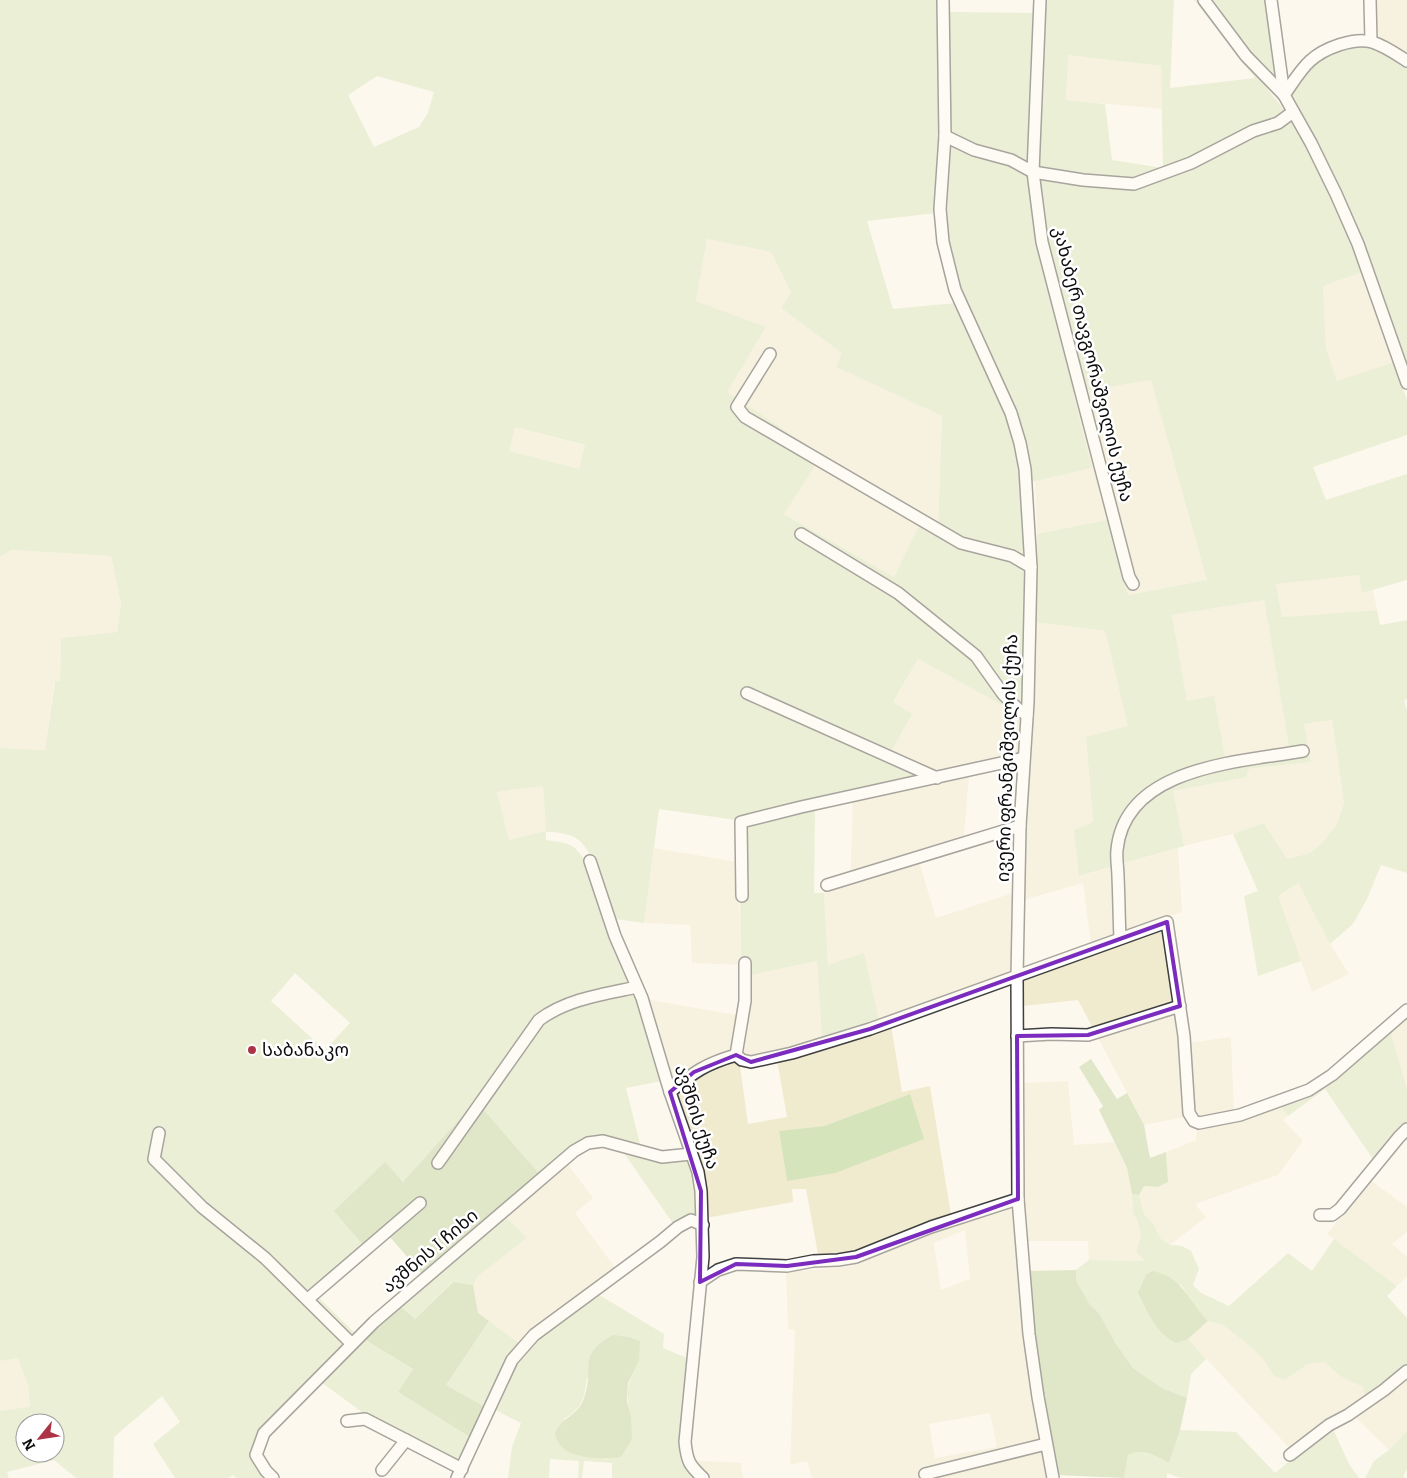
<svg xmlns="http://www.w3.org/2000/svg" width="1407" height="1478" viewBox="0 0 1407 1478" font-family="Bitter,'Noto Sans Georgian',serif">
<rect width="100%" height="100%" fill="#fdf8ed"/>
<g fill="#f0eacf" fill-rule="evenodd">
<polygon points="1375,0 1407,0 1407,55 1375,37"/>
<polygon points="1067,55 1161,66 1162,109 1066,100"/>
<polygon points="707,239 771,252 791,292 781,308 843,353 836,367 942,416 938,527 924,517 894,577 784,514 821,455 726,392 766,327 696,301"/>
<polygon points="1362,272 1394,362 1337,382 1326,348 1323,286"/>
<polygon points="1151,380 1208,580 1127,595 1108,521 1037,534 1035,481 1092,468 1072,393"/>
<polygon points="515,427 586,446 579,470 508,451"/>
<polygon points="10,550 111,556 121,604 117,632 61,638 60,682 54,682 45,750 0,748 0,557"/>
<polygon points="1359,575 1362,593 1373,590 1377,610 1282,617 1276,583"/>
<polygon points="1264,600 1289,747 1224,758 1214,697 1187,701 1172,615"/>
<polygon points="1033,622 1105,631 1129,727 1086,737 1093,822 1080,876 1178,848 1182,912 1091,945 1083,883 1023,900"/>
<polygon points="918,659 1022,716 1018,764 969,776 964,836 916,852 936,918 1013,893 1013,970 1004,978 879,1021 828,965 824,893 850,885 853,800 890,753 893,703"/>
<polygon points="1332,720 1344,803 1337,824 1322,843 1310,853 1287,859 1264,823 1233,834 1184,846 1173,791 1247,777 1248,769 1311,762 1304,724"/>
<polygon points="543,786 546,832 509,840 497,792"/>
<polygon points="654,848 738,862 741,965 692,963 690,925 644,923"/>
<polygon points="1298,883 1330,944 1349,974 1312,992 1277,896"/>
<polygon points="1162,927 1166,931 1182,1042 1185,1117 1144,1125 1078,1000 1023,1006 1024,978"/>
<polygon points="817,961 822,1041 748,1057 742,1055 749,975"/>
<polygon points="646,999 741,1016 734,1052 671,1087"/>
<polygon points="1407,1014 1407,1089 1390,1030"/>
<path d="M 891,1025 L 902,1092 L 930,1086 L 951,1215 L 851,1252 L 818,1254 L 806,1189 L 792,1189 L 793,1202 L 706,1218 L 674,1094 L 696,1075 L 732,1061 L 740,1066 L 748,1124 L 787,1117 L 777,1060 ZM 910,1094 L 787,1181 L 779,1131 L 824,1126 Z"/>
<polygon points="1231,1037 1234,1112 1202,1119 1196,1117 1192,1112 1188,1043"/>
<polygon points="1068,1081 1074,1145 1114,1142 1127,1168 1132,1194 1133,1212 1137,1219 1141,1236 1136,1252 1145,1261 1089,1260 1088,1241 1024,1241 1022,1201 1023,1083"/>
<polygon points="1278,1104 1288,1116 1283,1120 1303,1141 1278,1175 1195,1204 1206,1217 1170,1245 1161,1239 1153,1223 1144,1214 1139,1195 1144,1186 1158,1187 1168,1182 1166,1152 1196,1140 1197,1127"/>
<polygon points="567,1163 593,1198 575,1213 616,1269 520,1344 478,1313 473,1285 477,1277 527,1238 505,1216"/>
<polygon points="1370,1180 1407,1207 1407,1232 1392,1244 1407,1257 1407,1276 1397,1286 1327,1234"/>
<path d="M 1005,1205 L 1011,1205 L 1015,1209 L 1048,1478 L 812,1478 L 807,1461 L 790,1465 L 795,1330 L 788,1329 L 786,1272 L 848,1267 ZM 965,1230 L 970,1279 L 941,1290 L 934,1243 ZM 990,1413 L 997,1447 L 935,1458 L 929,1424 Z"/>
<polygon points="1208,1321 1223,1325 1250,1346 1263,1359 1274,1376 1283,1380 1308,1364 1325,1362 1340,1376 1365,1388 1369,1397 1291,1450 1188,1339"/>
<polygon points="18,1357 28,1386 30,1408 0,1411 0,1361"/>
<polygon points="1407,1377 1407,1431 1389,1450 1355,1417"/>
<polygon points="690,1460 742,1463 741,1470 744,1478 710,1478 703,1473"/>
</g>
<g fill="#d5e4ba" fill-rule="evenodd">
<path d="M 0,0 L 949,0 L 950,12 L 1036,13 L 1036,0 L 1174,0 L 1170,88 L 1255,78 L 1194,0 L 1268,0 L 1278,77 L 1266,87 C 1273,97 1282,105 1288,115 C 1319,164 1341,218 1362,272 L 1323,286 L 1326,348 L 1337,381 L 1394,362 L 1407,400 L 1407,435 L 1313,467 L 1326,500 L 1407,474 L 1407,580 L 1362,593 L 1359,575 L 1276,584 L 1282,617 L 1377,610 L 1380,625 L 1407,620 L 1407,699 L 1404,700 L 1407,711 L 1407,873 L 1381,865 L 1367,899 L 1353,924 L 1330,944 L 1298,883 L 1278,896 L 1301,961 L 1258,976 L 1244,896 L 1258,891 L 1233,834 L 1264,823 L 1287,859 L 1310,853 L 1322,843 L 1337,824 L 1344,803 L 1332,720 L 1304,724 L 1311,762 L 1248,769 L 1247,777 L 1173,791 L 1184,846 L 1079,876 L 1074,830 L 1093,822 L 1086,737 L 1128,726 L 1105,631 L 1033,622 L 1037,534 L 1108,520 L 1128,595 L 1207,580 L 1151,380 L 1073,393 L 1092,468 L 1027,483 L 1022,716 L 918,659 L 893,702 L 912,714 L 890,753 L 934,773 L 815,808 L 814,893 L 824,893 L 828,965 L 864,953 L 879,1021 L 822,1041 L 817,961 L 741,977 L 740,890 L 736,820 L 659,809 L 644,923 L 615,919 C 607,899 594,849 576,838 C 567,833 556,832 546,832 L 546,840 C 571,844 573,842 587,864 L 638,998 L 662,1081 L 626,1088 L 641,1148 L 602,1137 L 540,1175 L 403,1182 L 385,1163 L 364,1246 L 313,1292 L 356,1334 L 312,1378 L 252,1456 L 267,1478 L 236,1478 L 233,1475 L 228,1478 L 175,1478 L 153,1444 L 180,1422 L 162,1396 L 114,1437 L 113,1478 L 76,1478 L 54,1460 L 7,1472 L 9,1478 L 0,1478 L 0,1411 L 30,1407 L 28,1386 L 18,1358 L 0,1361 L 0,748 L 45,750 L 55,681 L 60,681 L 61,638 L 117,632 L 121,604 L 111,556 L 11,550 L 0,557 ZM 1068,55 L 1161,66 L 1163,168 L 1112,160 L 1105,104 L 1066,100 ZM 377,76 L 434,92 L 428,113 L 419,127 L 374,147 L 348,95 ZM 936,213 L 944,277 L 956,303 L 893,309 L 867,221 ZM 707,239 L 771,252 L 791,292 L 781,308 L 842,353 L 836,367 L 942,416 L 938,526 L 924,516 L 894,577 L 784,514 L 822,455 L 727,392 L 766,327 L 696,301 ZM 515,427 L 585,445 L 579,469 L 509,451 ZM 1264,600 L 1289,747 L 1225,758 L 1214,696 L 1187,701 L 1172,615 ZM 543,786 L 546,831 L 509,840 L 497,792 ZM 295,973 L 350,1023 L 325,1050 L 271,1001 ZM 25,1423 L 55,1423 L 55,1453 L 25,1453 Z"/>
<polygon points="1369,45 1407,65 1407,370 1289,94 1316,62 1337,49"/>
<polygon points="1390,1030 1407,1089 1407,1126 1375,1162 1325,1089 1288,1116 1278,1104 1310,1091"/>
<polygon points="910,1094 924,1139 835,1173 787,1181 779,1131 824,1126"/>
<path d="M 621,1149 L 690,1159 L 692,1165 L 699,1220 C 687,1213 684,1216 674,1225 Z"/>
<polygon points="1132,1194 1139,1195 1144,1214 1153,1223 1161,1239 1170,1245 1182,1246 1191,1251 1199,1269 1193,1285 1201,1293 1229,1306 1288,1253 1312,1271 1334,1239 1397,1286 1387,1296 1407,1318 1407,1367 1369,1397 1362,1391 1365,1388 1340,1376 1325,1362 1308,1364 1284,1380 1274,1376 1263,1359 1250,1346 1223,1325 1208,1321 1197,1310 1180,1283 1177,1343 1188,1339 1206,1359 1191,1374 1187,1398 1162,1388 1133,1368 1116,1344 1099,1313 1090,1305 1076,1280 1076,1270 1089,1260 1145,1261 1136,1252 1141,1236 1137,1219 1133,1213"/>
<polygon points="505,1216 527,1238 477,1277 473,1285 452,1282 415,1319 400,1306"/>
<path d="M 596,1293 L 664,1334 L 663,1348 L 687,1358 L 681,1454 C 684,1468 689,1470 700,1478 L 612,1478 L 612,1463 L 584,1461 L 582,1478 L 578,1478 L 579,1461 L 550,1459 L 549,1478 L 508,1478 L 512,1447 L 521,1423 L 495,1410 L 514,1365 L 536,1338 ZM 639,1361 C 627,1384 625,1392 631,1416 L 608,1459 L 578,1455 L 564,1419 C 583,1407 584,1399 587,1378 Z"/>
<polygon points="489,1321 520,1344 487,1408 446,1385"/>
<polygon points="364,1339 413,1369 398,1392 473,1439 459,1464 366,1415 321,1382"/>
<path d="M 1332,1427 L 1349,1464 L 1359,1478 L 1180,1478 L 1167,1473 L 1167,1478 L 1124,1478 L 1128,1455 C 1144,1447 1155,1456 1169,1463 L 1180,1430 L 1236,1432 L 1275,1473 Z"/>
<polygon points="1407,1431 1407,1469 1403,1476 1405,1478 1365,1478 1374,1461 1389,1450"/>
</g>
<g fill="#bbd39b">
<polygon points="1091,1059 1117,1099 1127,1093 1144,1125 1150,1158 1166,1152 1168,1182 1158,1187 1144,1186 1139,1195 1132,1194 1127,1168 1099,1110 1103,1106 1079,1067"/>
<polygon points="476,1101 540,1175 423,1275 383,1229 364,1246 334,1211 385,1162 403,1182"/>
<path d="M 1076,1270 L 1076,1280 L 1090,1305 L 1099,1313 L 1116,1344 L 1133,1368 L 1162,1388 L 1187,1398 L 1180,1430 L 1169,1463 C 1155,1456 1144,1447 1128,1455 L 1124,1478 L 1056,1475 L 1037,1368 L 1026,1271 Z"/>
<path d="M 1152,1271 C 1184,1277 1187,1300 1208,1321 L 1188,1339 L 1177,1343 C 1157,1336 1147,1310 1138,1293 L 1146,1275 Z"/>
<polygon points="453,1282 473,1285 478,1313 489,1321 446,1385 487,1408 473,1439 398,1392 413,1369 364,1339 400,1306 415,1319"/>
<path d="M 613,1335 L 628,1337 L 640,1341 L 639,1361 L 628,1383 L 627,1401 L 631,1416 L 632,1439 L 621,1457 C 605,1460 571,1459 560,1445 C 558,1442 556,1438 555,1434 C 560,1418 579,1415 584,1398 C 596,1367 575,1356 613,1335 Z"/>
</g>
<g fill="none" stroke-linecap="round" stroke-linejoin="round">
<defs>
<g id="street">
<polyline points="943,0 945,136 940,209 943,242 955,290 1011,413 1020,443 1025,469 1031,567 1028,702 1020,826 1017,976 1018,1199 1029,1334 1038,1397 1053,1478"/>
<polyline points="1040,0 1033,172 1042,242 1129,577 1133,584"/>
<path d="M 1204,0 L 1246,56 L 1284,95 C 1292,84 1300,70 1310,61 C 1324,48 1354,37 1372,42 C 1385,46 1396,54 1407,61"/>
<polyline points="1271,0 1284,95 1311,143 1336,194 1358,244 1407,383"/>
<polyline points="1370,0 1371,41"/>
<polyline points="945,136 974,150 1011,160 1033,172 1083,180 1134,184 1191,163 1253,131 1278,123 1293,112"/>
<polyline points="770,354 737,407 745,417 961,543 1012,556 1031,567"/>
<polyline points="801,534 898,593 976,656 1003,694 1018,709 1027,715"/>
<polyline points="747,693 937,778"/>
<path d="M 590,861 L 615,936 L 642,998 L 670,1092 L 698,1172 L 701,1191 L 703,1257 L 685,1442 C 687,1461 689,1465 703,1478"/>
<polyline points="827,885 1020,826"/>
<polyline points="742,896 741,822 801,807 1024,758"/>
<path d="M 1120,938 C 1119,918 1119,897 1118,877 C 1118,868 1116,859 1117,850 C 1125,766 1241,762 1303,751"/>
<polyline points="1017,1036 1051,1034 1088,1035 1180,1006"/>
<polyline points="736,1055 742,1060 751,1062 792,1053 870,1029 1167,922 1184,1036 1189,1113 1194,1121 1199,1123 1240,1115 1309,1090 1332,1075 1407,1010"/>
<polyline points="736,1055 745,1001 745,963"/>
<path d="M 670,1092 C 694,1072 705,1064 736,1055"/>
<polyline points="159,1133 154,1159 202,1207 265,1258 352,1344"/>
<path d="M 438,1163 L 539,1020 C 567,999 604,994 637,987"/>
<polyline points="1320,1215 1332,1215 1340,1209 1399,1137 1407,1129"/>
<polyline points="700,1282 718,1270 736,1264 787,1266 813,1261 838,1260 856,1257 931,1227 1018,1199"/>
<polyline points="308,1299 420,1203"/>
<polyline points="347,1421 365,1419 462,1469"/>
<polyline points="1290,1455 1329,1425 1348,1415 1384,1390 1407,1371"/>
<polyline points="382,1470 406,1440"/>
<polyline points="925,1474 1046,1444"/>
<polyline points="273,1478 266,1471 256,1455 264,1433 374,1322 574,1151 588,1143 603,1141 662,1157 691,1154"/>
<polyline points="457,1478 512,1360 534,1335 660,1242 678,1227 691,1220 703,1225"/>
</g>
</defs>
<use href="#street" stroke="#3f3f3f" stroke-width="14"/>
<use href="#street" stroke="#fff" stroke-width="11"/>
</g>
<path d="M0 0H1407V1478H0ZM 1167,922 L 1180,1006 L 1088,1035 L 1017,1036 L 1018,1199 L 856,1257 L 787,1266 L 736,1264 L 700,1282 L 701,1191 L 670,1092 L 694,1072 L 736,1055 L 751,1062 L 870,1029 Z" fill="#fdf8ed" fill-opacity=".55" fill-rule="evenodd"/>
<path fill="none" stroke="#7b2cbf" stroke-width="4" stroke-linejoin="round" d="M 1167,922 L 1180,1006 L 1088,1035 L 1017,1036 L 1018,1199 L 856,1257 L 787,1266 L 736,1264 L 700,1282 L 701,1191 L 670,1092 L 694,1072 L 736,1055 L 751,1062 L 870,1029 Z"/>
<circle fill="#ad3347" stroke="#fff" stroke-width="2" cx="252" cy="1050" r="5"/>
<g text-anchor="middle" stroke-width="5" stroke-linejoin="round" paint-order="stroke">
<g font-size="18" fill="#0c0c0c" stroke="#fff">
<text transform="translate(1093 364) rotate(76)" y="6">კახაბერ თავგორაშვილის ქუჩა</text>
<text transform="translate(1007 758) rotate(-88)" y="6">ივერი ფრანგიშვილის ქუჩა</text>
<text transform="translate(697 1117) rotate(72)" y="6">ავშნის ქუჩა</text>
<text transform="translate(430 1251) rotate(-40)" y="6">ავშნის I ჩიხი</text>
</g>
<g font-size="18" fill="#0c0c0c" stroke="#fff" text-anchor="start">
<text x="262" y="1056">საბანაკო</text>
</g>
</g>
<g transform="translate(40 1438) rotate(240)"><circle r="24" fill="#ffffff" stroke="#9e9e9e"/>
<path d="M0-4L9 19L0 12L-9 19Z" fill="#ad3347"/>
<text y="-8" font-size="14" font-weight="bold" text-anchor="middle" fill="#0c0c0c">N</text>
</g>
</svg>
